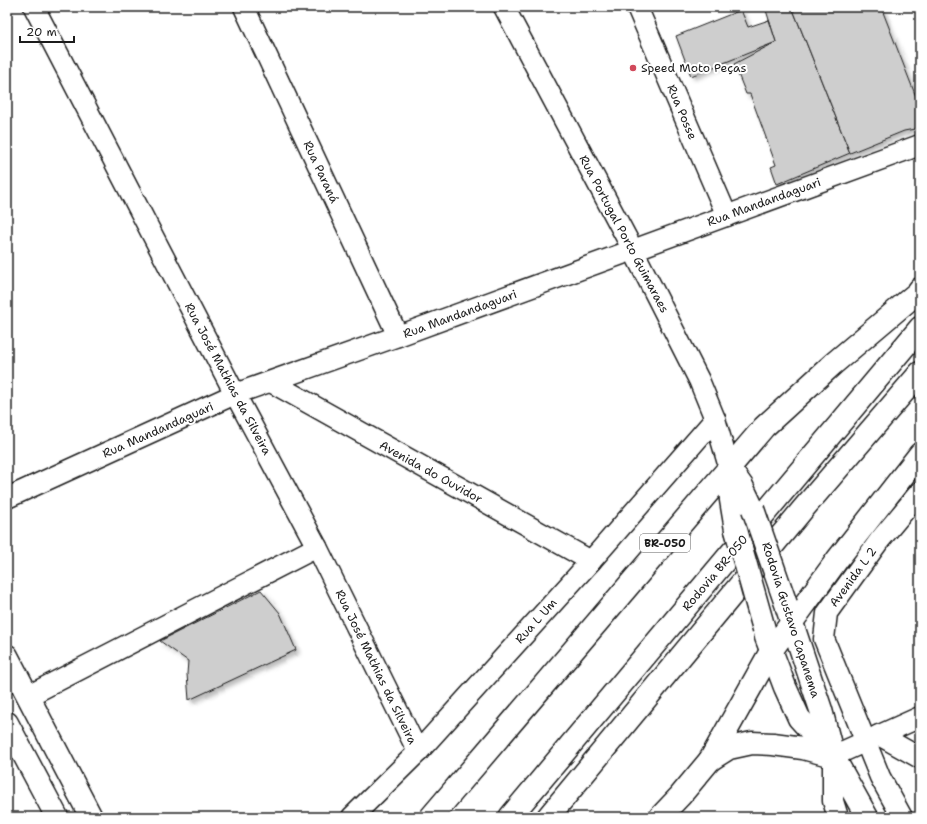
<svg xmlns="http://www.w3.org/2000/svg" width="927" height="824" viewBox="0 0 927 824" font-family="'Shantell Sans',sans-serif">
<defs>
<filter id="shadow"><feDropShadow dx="3.5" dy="3.5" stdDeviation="2" flood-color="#0004"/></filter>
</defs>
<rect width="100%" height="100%" fill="#fff"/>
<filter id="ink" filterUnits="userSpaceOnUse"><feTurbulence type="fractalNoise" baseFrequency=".025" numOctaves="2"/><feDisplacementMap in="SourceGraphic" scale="8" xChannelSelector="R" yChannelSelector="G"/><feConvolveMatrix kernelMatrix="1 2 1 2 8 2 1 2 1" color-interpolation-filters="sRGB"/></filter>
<g filter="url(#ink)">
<g fill="#cecece" stroke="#1c1c1c" filter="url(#shadow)">
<polygon points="765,7 792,7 850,153 777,184 771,167 776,165 750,94 746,94 734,64 776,42"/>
<polygon points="792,7 881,7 920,107 920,128 904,131 850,153"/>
<polygon points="741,10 748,27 769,20 776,42 691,76 676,36"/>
<polygon points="261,590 280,613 296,650 189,700 187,674 188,661 160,641"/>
</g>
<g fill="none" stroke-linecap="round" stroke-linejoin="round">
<defs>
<g id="minor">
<polyline points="34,7 235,394 317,547 418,752"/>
<polyline points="244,7 398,336"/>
<polyline points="504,7 633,250 699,380 715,419 729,467"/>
<polyline points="637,7 727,216"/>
<polyline points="271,382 591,561"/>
<polyline points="7,498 235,394 398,336 920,145"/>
<polyline points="28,696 317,547"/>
<polyline points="879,735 920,758"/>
<polyline points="352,817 418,752 591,561 715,419"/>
<polyline points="838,817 833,801 833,756 920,717"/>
<polyline points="902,817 880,777 824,639 827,613 879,541 920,492"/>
</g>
<g id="secondary">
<polyline points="729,467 731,500 736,530"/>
<polyline points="729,468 742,486 753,509"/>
<polyline points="787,608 821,710 833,756 867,817"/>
<polyline points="766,637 785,687 799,718 830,752"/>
</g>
<g id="primary">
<polyline points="7,656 91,817"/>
<polyline points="7,723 57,817"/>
</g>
<g id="trunk">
<polyline points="710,760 729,748 752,743 773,744 803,748 833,756"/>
<polyline points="431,817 764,427 833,364 917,293 920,289"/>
<polyline points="660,817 680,796 710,760 771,651 837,560 920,454"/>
</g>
<g id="motorway">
<polyline points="510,817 920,328"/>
<polyline points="548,817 803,509 920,373"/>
</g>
</defs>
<use href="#minor" stroke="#1c1c1c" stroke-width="23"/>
<use href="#secondary" stroke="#1c1c1c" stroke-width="25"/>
<use href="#primary" stroke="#1c1c1c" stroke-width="25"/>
<use href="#trunk" stroke="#1c1c1c" stroke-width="25"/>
<use href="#motorway" stroke="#1c1c1c" stroke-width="25"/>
<use href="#minor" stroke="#fff" stroke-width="20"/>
<use href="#secondary" stroke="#fff" stroke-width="22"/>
<use href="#primary" stroke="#fff" stroke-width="22"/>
<use href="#trunk" stroke="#fff" stroke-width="22"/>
<use href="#motorway" stroke="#fff" stroke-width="22"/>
<defs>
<g id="secondary-bridge">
<polyline points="753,509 786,604"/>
<polyline points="736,530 764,629"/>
</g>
</defs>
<use href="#secondary-bridge" stroke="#1c1c1c" stroke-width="25" stroke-linecap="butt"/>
<use href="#secondary-bridge" stroke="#fff" stroke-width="22"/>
</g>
</g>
<circle fill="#d1495b" stroke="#fff" stroke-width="1.5" cx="633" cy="68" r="4"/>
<g text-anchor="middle" stroke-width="4" stroke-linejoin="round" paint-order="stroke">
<rect fill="#fff" stroke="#606060" stroke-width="1" x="640" y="534" width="50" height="18" rx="3"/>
<g font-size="11" font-weight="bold" fill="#1c1c1c">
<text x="665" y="547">BR-050</text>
</g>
<g font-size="12" fill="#1c1c1c" stroke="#fff" text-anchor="start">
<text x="641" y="72">Speed Moto Peças</text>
</g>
<g font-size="12" fill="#1c1c1c" stroke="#fff">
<text transform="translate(682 112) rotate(67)" y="4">Rua Posse</text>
<text transform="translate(321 172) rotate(65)" y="4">Rua Paraná</text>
<text transform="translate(764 202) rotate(-20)" y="4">Rua Mandandaguari</text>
<text transform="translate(624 234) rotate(62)" y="4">Rua Portugal Porto Guimaraes</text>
<text transform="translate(460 314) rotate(-20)" y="4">Rua Mandandaguari</text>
<text transform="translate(228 379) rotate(62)" y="4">Rua José Mathias da Silveira</text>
<text transform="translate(158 430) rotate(-24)" y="4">Rua Mandandaguari</text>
<text transform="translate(431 472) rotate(29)" y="4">Avenida do Ouvidor</text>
<text transform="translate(715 573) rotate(-50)" y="4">Rodovia BR-050</text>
<text transform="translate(853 577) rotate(-54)" y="4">Avenida L 2</text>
<text transform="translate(791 620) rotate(72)" y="4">Rodovia Gustavo Capanema</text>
<text transform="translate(536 621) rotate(-48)" y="4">Rua L Um</text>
<text transform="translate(376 667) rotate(64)" y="4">Rua José Mathias da Silveira</text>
</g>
</g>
<rect width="927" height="824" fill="none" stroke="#fff" stroke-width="24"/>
<rect x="12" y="12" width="903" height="800" fill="none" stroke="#1c1c1c" stroke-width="1.5" filter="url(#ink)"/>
<path d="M20 36v6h54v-6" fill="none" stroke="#1c1c1c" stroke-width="2"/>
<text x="26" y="36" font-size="12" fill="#1c1c1c" stroke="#ffffff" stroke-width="3" paint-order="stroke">20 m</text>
</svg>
